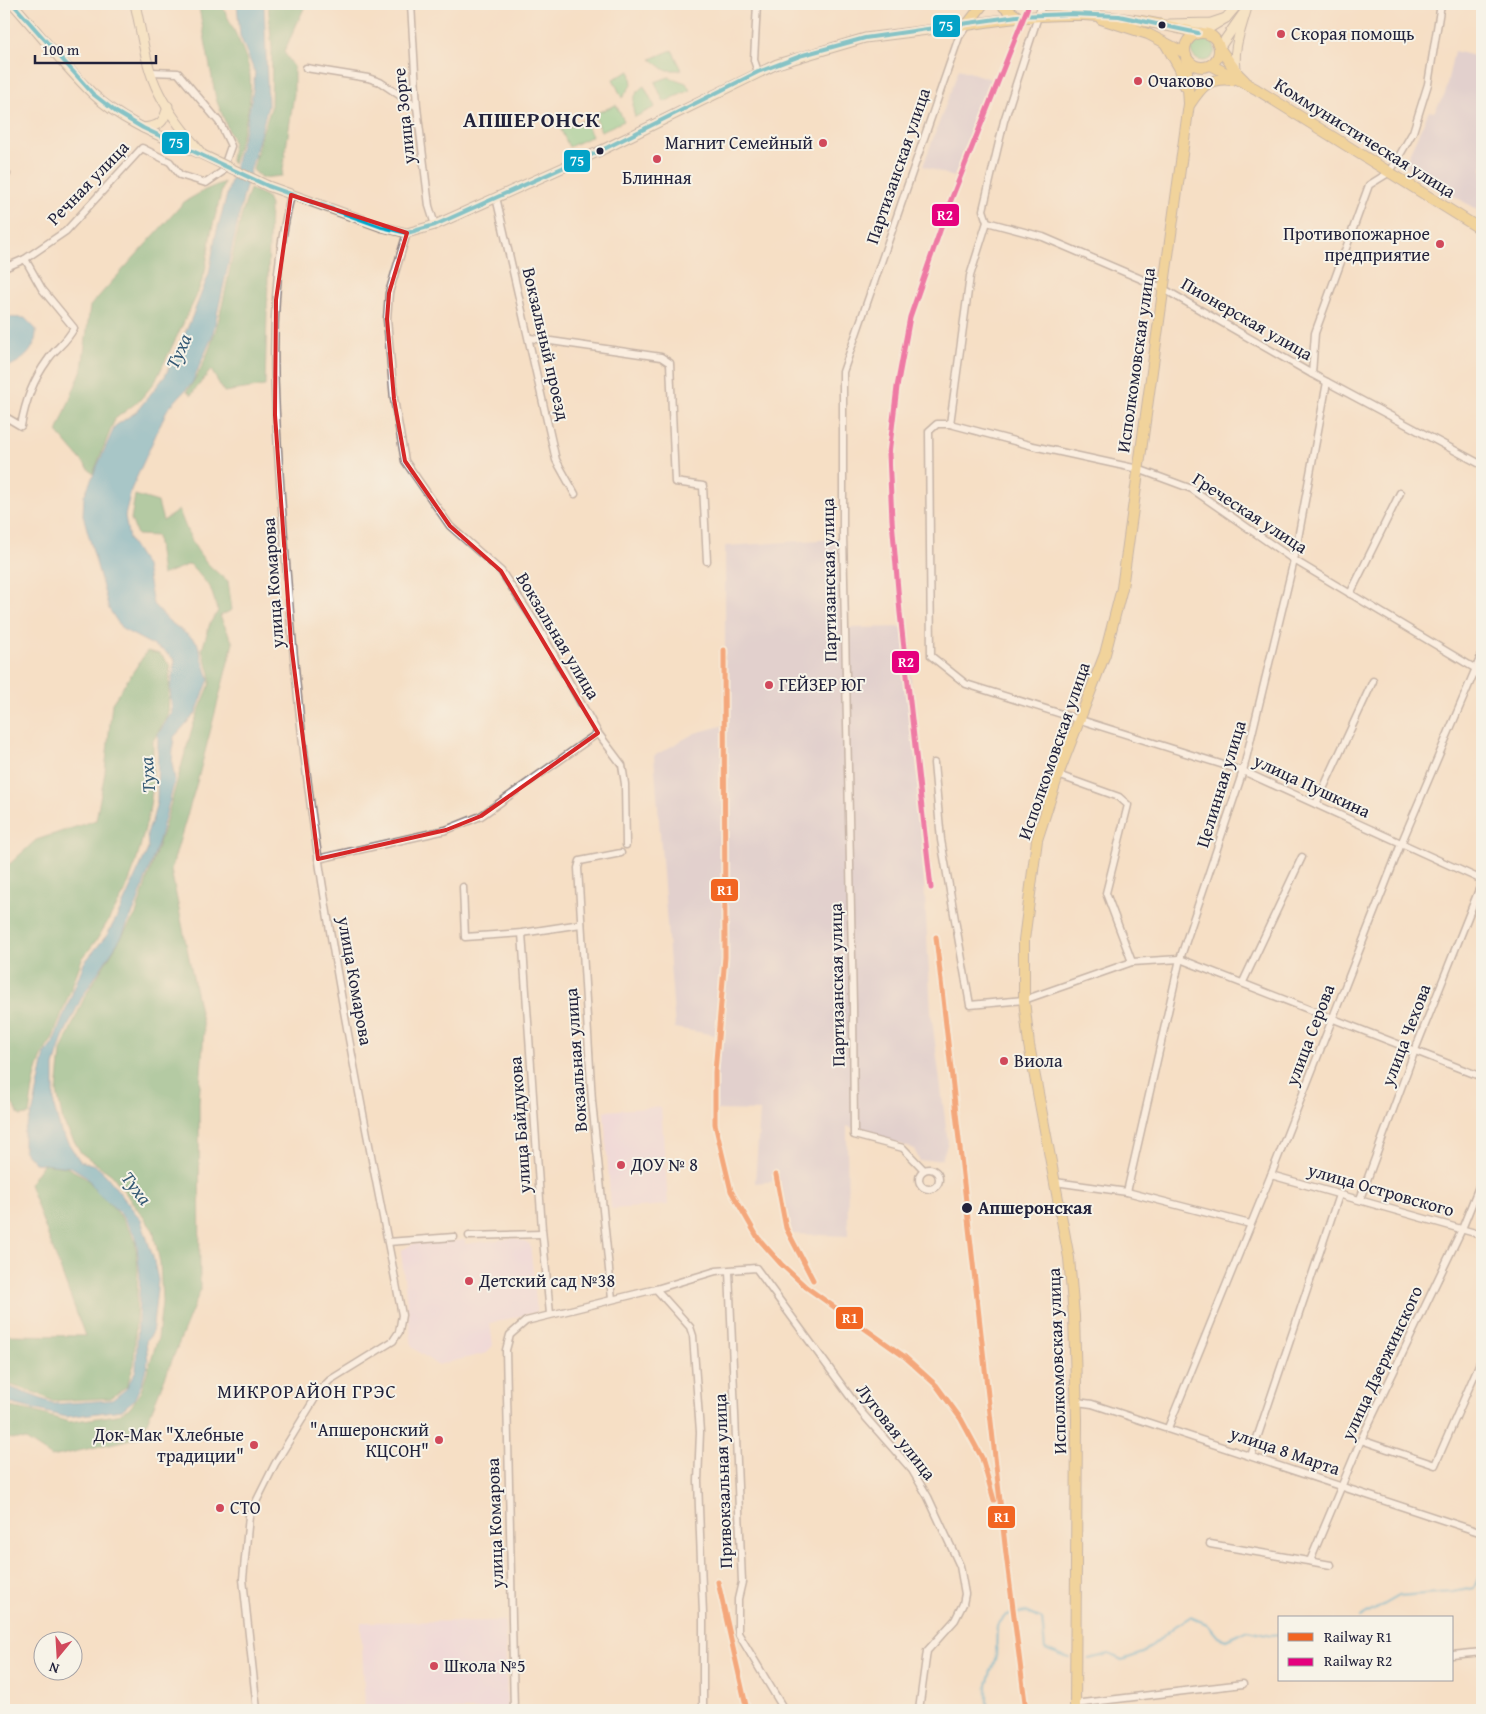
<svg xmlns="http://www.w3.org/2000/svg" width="1486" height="1714" viewBox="0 0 1486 1714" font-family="'Gentium Book Plus',serif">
<rect width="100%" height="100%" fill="#f7f3e8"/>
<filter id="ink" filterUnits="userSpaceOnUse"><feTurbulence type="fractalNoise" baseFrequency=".02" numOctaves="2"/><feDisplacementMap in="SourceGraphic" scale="10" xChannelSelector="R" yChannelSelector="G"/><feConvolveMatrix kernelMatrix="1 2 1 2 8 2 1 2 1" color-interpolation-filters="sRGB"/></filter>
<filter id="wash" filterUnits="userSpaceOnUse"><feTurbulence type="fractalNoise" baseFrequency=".0096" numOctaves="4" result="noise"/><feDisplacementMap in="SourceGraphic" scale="20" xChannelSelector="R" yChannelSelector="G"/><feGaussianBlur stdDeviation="1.12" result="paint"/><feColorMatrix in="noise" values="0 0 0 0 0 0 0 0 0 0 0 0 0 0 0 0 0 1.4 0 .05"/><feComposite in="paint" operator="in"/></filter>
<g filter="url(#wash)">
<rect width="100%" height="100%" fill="#f5dfc5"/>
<g fill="#e8d2ee">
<polygon points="661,1107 668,1205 611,1209 604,1111"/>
<polygon points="515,1238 530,1244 537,1312 490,1323 493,1345 487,1353 437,1365 412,1347 401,1251 412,1244 465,1240 465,1244"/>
<polygon points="505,1621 507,1710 365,1710 361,1622"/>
</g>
<g fill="#c9bfd7">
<polygon points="1454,51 1482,58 1482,213 1404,165 1429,111 1434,112 1445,94"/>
<polygon points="959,69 991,79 954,177 923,166"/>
<polygon points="836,539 844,628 907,627 921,820 931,1012 948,1142 942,1159 920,1161 914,1149 847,1126 848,1236 792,1234 779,1181 755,1183 760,1111 715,1110 715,1035 675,1028 654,756 695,733 725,725 725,546"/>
</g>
<g fill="#7cce90" stroke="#4f7866">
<circle cx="1203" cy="49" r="12"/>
<polygon points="672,50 682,70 665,70 651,59"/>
<polygon points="630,71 632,84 622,98 613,79"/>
<polygon points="669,77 686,83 690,90 664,102 655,82"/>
<path d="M 644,86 L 655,107 L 635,117 C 631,105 633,93 644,86 Z"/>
<polygon points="616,105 624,121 601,131 594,114"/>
<polygon points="584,120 592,136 569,147 561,130"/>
</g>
<g fill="#65b17a" stroke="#446a5a">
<polygon points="268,4 306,4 284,52 294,67 294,94 282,176 262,178 253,170 261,136 271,108 272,49"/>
<path d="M 223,7 C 231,25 249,57 250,76 C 253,105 241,137 233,164 L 231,161 L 233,142 L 216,99 L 199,8 Z"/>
<polygon points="224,182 211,233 205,272 196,297 155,382 140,400 115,419 93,474 57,432 82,369 90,306 184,202 205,190"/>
<path d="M 250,189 L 266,196 L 270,205 L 265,386 L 224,392 L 211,370 L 191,395 L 187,391 C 227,338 227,250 250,189 Z"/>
<path d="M 135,495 L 158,502 L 163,521 L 179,510 C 192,544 199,560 228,581 L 232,610 L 220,616 L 233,643 L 198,779 L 171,870 L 204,1031 L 199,1102 L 200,1291 L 141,1437 L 52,1457 L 26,1440 L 4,1438 L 4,1406 L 32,1411 L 69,1422 L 117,1415 L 131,1407 L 141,1391 L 158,1338 L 162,1302 L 160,1263 L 153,1230 L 112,1175 L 81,1153 L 63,1122 L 57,1092 L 61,1051 L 74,1021 L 85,996 L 136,914 L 163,831 L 193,725 L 210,684 L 210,673 L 202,650 L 210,623 L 218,611 L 210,587 L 190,564 L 162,575 L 157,536 L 137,535 L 131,519 Z"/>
<path d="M 147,651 L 160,654 L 170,665 L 168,715 L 153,741 L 153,785 L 149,813 L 136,863 L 125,892 L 98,938 L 82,959 L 52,1040 C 35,1062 33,1089 29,1115 L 20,1116 L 4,1091 L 4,869 L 36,840 L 96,820 L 105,772 L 112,703 Z"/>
<polygon points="43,1164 66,1167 85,1177 119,1214 135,1239 138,1269 134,1364 127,1386 111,1398 52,1401 39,1394 4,1383 4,1335 85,1336 29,1184"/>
</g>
<g fill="#4ca8ca" stroke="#376582">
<polygon points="237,4 264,4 268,106 244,194 212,337 192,383 167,410 131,490 125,516 129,539 146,566 153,604 169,621 197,642 209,679 196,713 174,737 172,763 175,780 159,840 137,904 122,936 82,997 63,1037 54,1066 54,1107 61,1132 80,1161 95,1165 106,1175 141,1220 153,1257 158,1280 152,1334 146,1341 148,1361 142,1383 134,1400 122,1410 66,1417 4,1402 4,1385 55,1404 112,1400 126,1389 136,1370 140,1274 136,1237 120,1213 97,1192 86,1176 71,1167 35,1163 24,1151 24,1131 33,1111 45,1054 53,1043 84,963 107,935 118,915 148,849 147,833 152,821 157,802 158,734 172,712 170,689 175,660 164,651 122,629 109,609 83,515 84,496 115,426 136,412 165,376 190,322 209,274 215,238 246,126 253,90 255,73 240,36"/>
<path d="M 4,317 L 25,318 L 36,329 C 37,350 23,362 4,368 Z"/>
</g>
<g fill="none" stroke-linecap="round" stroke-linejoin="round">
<g stroke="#4ca8ca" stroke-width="2.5">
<polyline points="1360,1618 1398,1596 1453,1592 1474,1588 1482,1569"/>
<polyline points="1089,1659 1109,1654 1122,1660 1143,1653 1174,1627 1190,1617 1207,1624 1218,1637 1226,1640 1248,1630 1271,1635 1280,1634"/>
<polyline points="987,1710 987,1684 996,1656 997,1626 1006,1615 1026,1612 1042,1619 1045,1649 1069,1658"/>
</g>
</g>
</g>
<g filter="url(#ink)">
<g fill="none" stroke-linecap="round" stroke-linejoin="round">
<defs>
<g id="street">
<polyline points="411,4 417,107 429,206 435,225"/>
<polyline points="757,4 754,60 758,72"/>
<polyline points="306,68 368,78 380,82 417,107"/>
<polyline points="4,170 7,174"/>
<polyline points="496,197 556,460 575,494"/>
<polyline points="987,222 1043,237 1162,288 1312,374 1482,465"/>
<polyline points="407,233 389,293 387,319 394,399 405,461 450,526 501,571 537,625 598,733 622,765 625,784 626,845"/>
<polyline points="4,268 25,259 66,231 142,148 170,162 180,175 206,183 222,172 231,146 220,123 178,73 151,72"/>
<polyline points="530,338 661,357 670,363 675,482 703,486 707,561"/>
<polyline points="1312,374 1315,333 1369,185 1390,172 1413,132 1428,84 1441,4"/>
<path d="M 4,416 L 21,426 C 25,403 33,380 47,361 C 56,347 65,345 74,328 L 42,289 L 25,259"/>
<polyline points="950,424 970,276 987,222 983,210 1004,121 1042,4"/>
<polyline points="1350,594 1400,493"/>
<polyline points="1476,669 1294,560 1192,489 1138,469 1033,446 950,424 937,424 929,431 931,656 966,684 1243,771 1482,880"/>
<polyline points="934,763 941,840 970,1005 1024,1000 1132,962 1180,959 1482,1077"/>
<polyline points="1058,775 1119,797 1128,805 1106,893 1132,962"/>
<polyline points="1316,804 1373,681"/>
<polyline points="318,859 446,830 481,816 598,733"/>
<polyline points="463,887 465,937 522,933 581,924"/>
<polyline points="522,933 542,1229 550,1314"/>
<polyline points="1243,982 1302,857"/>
<circle cx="929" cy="1179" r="10"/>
<polyline points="924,1170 903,1148 854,1135 853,1006 843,533 843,372 959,37 967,25"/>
<polyline points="1271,1175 1482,1235"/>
<polyline points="1055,1182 1127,1192 1250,1224"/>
<polyline points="1127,1192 1180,959 1243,771 1294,560 1327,382"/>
<polyline points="1360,1199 1415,1050 1482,882"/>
<polyline points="469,1236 542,1234"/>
<polyline points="388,1242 454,1237"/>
<polyline points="729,1271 742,1582 738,1599 738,1633 782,1706"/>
<polyline points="656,1289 690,1327 693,1336 700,1432 698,1481 703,1614 703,1710"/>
<polyline points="612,1299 592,1101 578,868 580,861 621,853"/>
<polyline points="1077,1402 1092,1404 1482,1533"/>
<polyline points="1168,1428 1271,1175 1401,844 1482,654"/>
<polyline points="1361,1440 1435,1465 1482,1358"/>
<polyline points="1251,1456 1339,1195"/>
<polyline points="1210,1544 1331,1565"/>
<polyline points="1310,1561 1361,1440 1462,1229 1482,1179"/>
<polyline points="1452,1655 1482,1652"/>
<polyline points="1075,1704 1243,1684"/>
<path d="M 257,1710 L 243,1579 L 249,1516 L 275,1464 L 320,1390 L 330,1380 L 393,1341 L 399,1332 L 402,1315 C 373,1164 342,1013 319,862 C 301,749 291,636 283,523 C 275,415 265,301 291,195"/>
<polyline points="514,1710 506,1350 510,1335 526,1321 656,1289 716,1271 756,1268 862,1413 912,1470 928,1497 960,1566 965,1594 963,1604 955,1620 927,1651 919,1710"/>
</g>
<g id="secondary">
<path d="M 13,4 C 39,33 64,66 92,93 C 123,123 165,138 203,155"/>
<path d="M 135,4 C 142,33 145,66 159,93 C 170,115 186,134 201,153"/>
<polyline points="1170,24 1211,23 1226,18"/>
<polyline points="1203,32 1226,18 1238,4"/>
<polyline points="1220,47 1243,14"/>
<path d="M 1237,72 C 1231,51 1242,27 1247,7"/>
<path d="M 143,128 C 160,126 164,123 168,106"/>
<polyline points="268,186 382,227 407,233 435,225 600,151 777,64 865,38 967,25"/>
</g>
<g id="primary">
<polyline points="1003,4 1004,7 1017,16"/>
<polyline points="1101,19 1148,34 1185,53"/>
<path d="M 967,25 C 1053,10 1113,11 1198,33"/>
<polyline points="967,25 983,4"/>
<circle cx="1202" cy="50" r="17"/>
<polyline points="1165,43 1180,69 1185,86"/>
<polyline points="1220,49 1238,74 1245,81"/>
<polyline points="1211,65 1256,89 1482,230"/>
<path d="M 1190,104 C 1202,86 1209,77 1232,80"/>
<polyline points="1075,1710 1077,1419 1074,1316 1069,1258 1029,1045 1024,1000 1024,940 1037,840 1058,775 1105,654 1122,588 1189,104 1186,56"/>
</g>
</defs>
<use href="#street" stroke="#8c8080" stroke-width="9"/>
<use href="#secondary" stroke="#8c8080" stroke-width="11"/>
<use href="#primary" stroke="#8c8080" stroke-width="12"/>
<use href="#street" stroke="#fff" stroke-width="6"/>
<use href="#secondary" stroke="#f7e8c3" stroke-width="9"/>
<use href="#primary" stroke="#ecc569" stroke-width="10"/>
<defs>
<polyline id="secondary-bridge" points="203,155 268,186"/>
</defs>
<use href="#secondary-bridge" stroke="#8c8080" stroke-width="11" stroke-linecap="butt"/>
<use href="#secondary-bridge" stroke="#f7e8c3" stroke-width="9"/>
<defs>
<polyline id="bus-1" points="13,4 93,94 116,112 143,128 268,186 382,227 407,233 435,225 600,151 758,72 803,55 865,38 1017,16 1071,14 1119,16 1198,33"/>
</defs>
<use href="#bus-1" stroke="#f7f3e8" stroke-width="8"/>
<use href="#bus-1" stroke="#02a2c7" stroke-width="4"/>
<defs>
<g id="rail-1">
<polyline points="724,650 725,957 715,1072 715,1124 731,1191 758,1238 781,1264 806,1287 905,1357 936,1385 961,1419 982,1458 994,1500"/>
<polyline points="936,937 1006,1554 1026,1710"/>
<polyline points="776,1175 786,1228 813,1280"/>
<polyline points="718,1582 747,1710"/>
</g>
<polyline id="rail-2" points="931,888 900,613 892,520 889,454 897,387 910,317 949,205 1029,4"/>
</defs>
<use href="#rail-1" stroke="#f7f3e8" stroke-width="9"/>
<use href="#rail-2" stroke="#f7f3e8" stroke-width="9"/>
<use href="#rail-1" stroke="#f26522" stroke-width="5"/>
<use href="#rail-2" stroke="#e5007d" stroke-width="5"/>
</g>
</g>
<path d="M0 0H1486V1714H0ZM 291,195 L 407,233 L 389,293 L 387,319 L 394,399 L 405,461 L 450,526 L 501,571 L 598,733 L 481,816 L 446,830 L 318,859 L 291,643 L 275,415 L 276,300 Z" fill="#f5dfc5" fill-opacity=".55" fill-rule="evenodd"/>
<path fill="none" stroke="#d62828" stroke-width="4" stroke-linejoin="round" d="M 291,195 L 407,233 L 389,293 L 387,319 L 394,399 L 405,461 L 450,526 L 501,571 L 598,733 L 481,816 L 446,830 L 318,859 L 291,643 L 275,415 L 276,300 Z"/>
<g fill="#22223b" stroke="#f7f3e8" stroke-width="2">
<circle cx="1162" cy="25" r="4.5"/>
<circle cx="600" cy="151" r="4.5"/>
<circle cx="967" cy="1208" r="6"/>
</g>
<g fill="#d1495b" stroke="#f7f3e8" stroke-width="2">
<circle cx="1281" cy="34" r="5"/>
<circle cx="1138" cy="81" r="5"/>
<circle cx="823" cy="143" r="5"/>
<circle cx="657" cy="159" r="5"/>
<circle cx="1440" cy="244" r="5"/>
<circle cx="769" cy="685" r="5"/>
<circle cx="1004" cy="1061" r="5"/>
<circle cx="621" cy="1165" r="5"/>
<circle cx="469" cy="1281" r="5"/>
<circle cx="439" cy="1440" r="5"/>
<circle cx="254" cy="1445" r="5"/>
<circle cx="220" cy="1508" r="5"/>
<circle cx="434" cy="1666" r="5"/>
</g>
<g text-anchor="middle" stroke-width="4" stroke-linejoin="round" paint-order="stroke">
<g font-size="18" fill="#22223b" stroke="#f7f3e8" text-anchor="start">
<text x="1291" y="40">Скорая помощь</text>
<text x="1148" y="87">Очаково</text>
<text x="813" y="149" text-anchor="end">Магнит Семейный</text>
<text x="657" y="184" text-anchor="middle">Блинная</text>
<text x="1430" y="240" text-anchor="end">Противопожарное<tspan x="1430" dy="21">предприятие</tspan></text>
<text x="779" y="691">ГЕЙЗЕР ЮГ</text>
<text x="1014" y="1067">Виола</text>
<text x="631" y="1171">ДОУ № 8</text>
<text x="479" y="1287">Детский сад №38</text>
<text x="429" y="1436" text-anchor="end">"Апшеронский<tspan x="429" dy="21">КЦСОН"</tspan></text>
<text x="244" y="1441" text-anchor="end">Док-Мак "Хлебные<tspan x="244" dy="21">традиции"</tspan></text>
<text x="230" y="1514">СТО</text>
<text x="444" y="1672">Школа №5</text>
</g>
<g font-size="18" fill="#22223b" stroke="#f7f3e8">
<text transform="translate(404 116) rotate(-96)" y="6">улица Зорге</text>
<text transform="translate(1365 138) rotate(32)" y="6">Коммунистическая улица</text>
<text transform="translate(898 166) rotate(-71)" y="6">Партизанская улица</text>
<text transform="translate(88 183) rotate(-46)" y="6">Речная улица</text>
<text transform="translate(1247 319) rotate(30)" y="6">Пионерская улица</text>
<text transform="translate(546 344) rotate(77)" y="6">Вокзальный проезд</text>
<text transform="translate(1136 360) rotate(-82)" y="6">Исполкомовская улица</text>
<text transform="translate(1250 513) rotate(33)" y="6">Греческая улица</text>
<text transform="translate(829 580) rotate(-91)" y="6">Партизанская улица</text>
<text transform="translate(273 583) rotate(-94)" y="6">улица Комарова</text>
<text transform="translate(558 636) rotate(59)" y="6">Вокзальная улица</text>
<text transform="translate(1054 751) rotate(-71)" y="6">Исполкомовская улица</text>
<text transform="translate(1221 784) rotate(-73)" y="6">Целинная улица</text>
<text transform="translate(1312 786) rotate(25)" y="6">улица Пушкина</text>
<text transform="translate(355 981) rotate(80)" y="6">улица Комарова</text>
<text transform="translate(837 985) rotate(-91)" y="6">Партизанская улица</text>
<text transform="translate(1310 1035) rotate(-69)" y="6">улица Серова</text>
<text transform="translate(1406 1035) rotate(-69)" y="6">улица Чехова</text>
<text transform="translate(576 1060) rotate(-94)" y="6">Вокзальная улица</text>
<text transform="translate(520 1125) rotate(-94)" y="6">улица Байдукова</text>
<text transform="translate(1381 1190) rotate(16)" y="6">улица Островского</text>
<text transform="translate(1057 1361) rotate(-92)" y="6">Исполкомовская улица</text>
<text transform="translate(1382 1363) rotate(-65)" y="6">улица Дзержинского</text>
<text transform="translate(896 1432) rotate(52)" y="6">Луговая улица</text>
<text transform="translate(1285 1451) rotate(19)" y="6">улица 8 Марта</text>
<text transform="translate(723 1481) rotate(-92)" y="6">Привокзальная улица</text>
<text transform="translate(495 1523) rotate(-92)" y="6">улица Комарова</text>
</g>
<g font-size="18" font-weight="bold" fill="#22223b" stroke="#f7f3e8" text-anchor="start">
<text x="978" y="1214">Апшеронская</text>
</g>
<g font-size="19" font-style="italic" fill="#335874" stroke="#f7f3e8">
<text transform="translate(178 351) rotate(-66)" y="7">Туха</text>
<text transform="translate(147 775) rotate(-94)" y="7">Туха</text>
<text transform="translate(137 1188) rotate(53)" y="7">Туха</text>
</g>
<g font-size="19" letter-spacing="1" fill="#22223b" stroke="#f7f3e8">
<text x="307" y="1398">МИКРОРАЙОН ГРЭС</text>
</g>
<g font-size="22" font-weight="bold" letter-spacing="1" fill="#22223b" stroke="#f7f3e8">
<text x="532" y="127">АПШЕРОНСК</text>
</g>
</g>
<g stroke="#f7f3e8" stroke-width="2">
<rect x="932" y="14" width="29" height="24" rx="5" fill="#02a2c7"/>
<rect x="161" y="131" width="29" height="24" rx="5" fill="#02a2c7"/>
<rect x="563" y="149" width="28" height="24" rx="5" fill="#02a2c7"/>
<rect x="931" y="203" width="29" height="24" rx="5" fill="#e5007d"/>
<rect x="891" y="650" width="29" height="24" rx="5" fill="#e5007d"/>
<rect x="710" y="878" width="29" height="24" rx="5" fill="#f26522"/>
<rect x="835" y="1306" width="29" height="24" rx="5" fill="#f26522"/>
<rect x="987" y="1505" width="29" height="24" rx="5" fill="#f26522"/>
</g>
<g font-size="14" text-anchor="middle" font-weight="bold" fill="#fff">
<text x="946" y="31">75</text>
<text x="176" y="148">75</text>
<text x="577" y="166">75</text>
<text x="945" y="220">R2</text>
<text x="906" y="667">R2</text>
<text x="725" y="895">R1</text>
<text x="850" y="1323">R1</text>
<text x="1002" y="1522">R1</text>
</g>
<rect width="1486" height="1714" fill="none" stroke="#f7f3e8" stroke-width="20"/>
<rect x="1278" y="1616" width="175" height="65" fill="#f7f3e8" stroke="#a29fa3"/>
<rect x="1288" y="1633" width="25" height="8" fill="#f26522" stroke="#a29fa3"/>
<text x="1324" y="1642" font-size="15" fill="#22223b">Railway R1</text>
<rect x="1288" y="1658" width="25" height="8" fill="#e5007d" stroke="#a29fa3"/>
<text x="1324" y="1666" font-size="15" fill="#22223b">Railway R2</text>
<g transform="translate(58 1656) rotate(198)"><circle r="24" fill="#f7f3e8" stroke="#a29fa3"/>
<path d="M0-4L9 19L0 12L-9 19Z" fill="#d1495b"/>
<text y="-8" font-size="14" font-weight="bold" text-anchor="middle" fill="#22223b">N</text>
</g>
<path d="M35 55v8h121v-8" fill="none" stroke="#22223b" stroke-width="2.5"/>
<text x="42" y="55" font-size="15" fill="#22223b" stroke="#f7f3e8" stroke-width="4" paint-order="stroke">100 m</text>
</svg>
